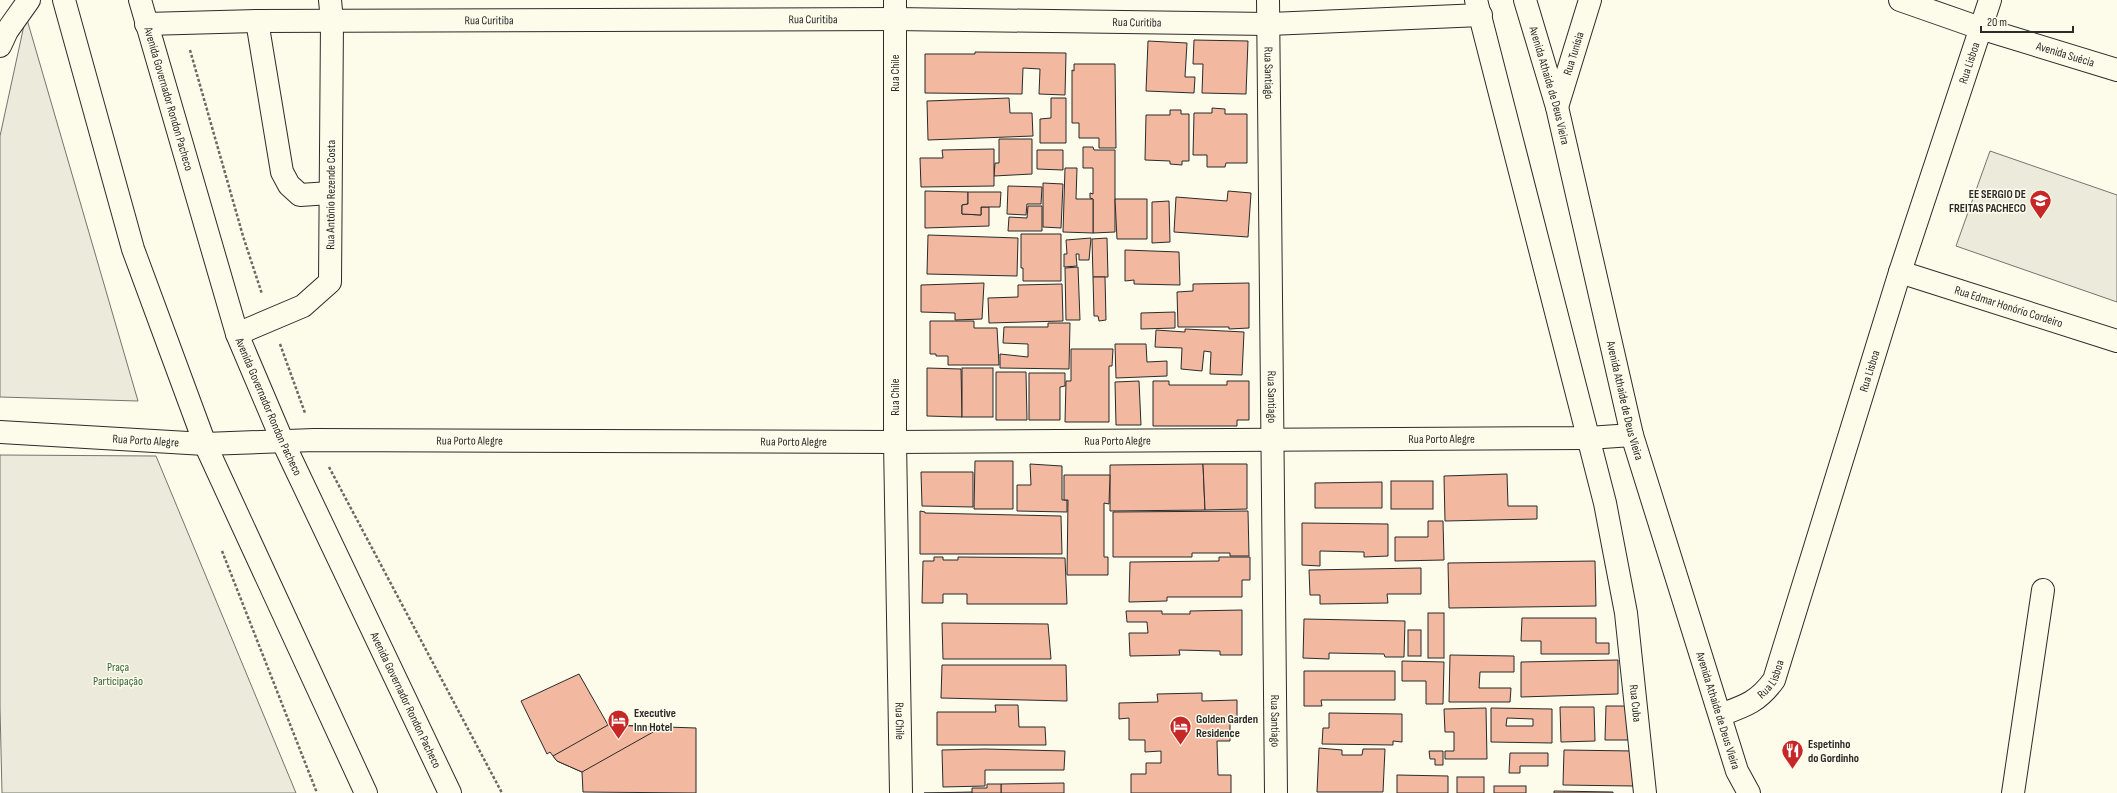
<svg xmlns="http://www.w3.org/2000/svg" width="2117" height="793" viewBox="0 0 2117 793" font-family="'Sofia Sans Condensed',sans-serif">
<rect width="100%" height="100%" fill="#fdfbea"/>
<g fill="#ecebdb" stroke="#74746e">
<polygon points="26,16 138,401 0,397 0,136"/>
<polygon points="1990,151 2117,195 2117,302 1956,246"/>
<polygon points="0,455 156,456 296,793 2,793 0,707"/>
</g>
<g fill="#f2b8a0" stroke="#2b2b2b" fill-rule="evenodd">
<polygon points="1194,40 1248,41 1246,94 1202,93 1203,64 1193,64"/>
<polygon points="1148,41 1187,43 1185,77 1195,77 1194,93 1146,91"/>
<polygon points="975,52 1066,53 1065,95 1039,94 1040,69 1023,68 1022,94 925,93 925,54 975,54"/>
<polygon points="1074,64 1115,64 1116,148 1099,148 1099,138 1079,138 1079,123 1072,123 1072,70 1074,71"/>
<polygon points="1009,98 1010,113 1032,113 1033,136 928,140 927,101"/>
<polygon points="1051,98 1066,98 1066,143 1040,143 1040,119 1051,118"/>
<polygon points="1212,108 1225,109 1225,114 1247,114 1247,163 1226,163 1225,167 1207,167 1207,155 1193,155 1194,113 1212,113"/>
<polygon points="1170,110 1181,110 1181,114 1189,114 1189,161 1182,161 1182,165 1170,164 1170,161 1145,160 1146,115 1170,115"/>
<polygon points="999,139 1032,139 1032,174 994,176 995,163 999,163"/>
<polygon points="1083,147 1093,147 1094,150 1115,150 1115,232 1093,233 1093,199 1090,198 1090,193 1093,194 1093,168 1083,168"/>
<polygon points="994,149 994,186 921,187 920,158 943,158 942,150"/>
<polygon points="1037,150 1063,150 1063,170 1037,169"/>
<polygon points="1065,168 1077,168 1076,199 1093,199 1093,233 1063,232"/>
<polygon points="1043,183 1063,184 1061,228 1043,227"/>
<polygon points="1008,186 1042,187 1041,204 1027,204 1026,215 1007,214"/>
<polygon points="925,191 968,192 968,204 962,205 962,214 981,215 981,207 989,207 989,226 925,228"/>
<polygon points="1228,191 1251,193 1248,237 1174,232 1176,197 1227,201"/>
<polygon points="968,192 1001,192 1000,207 981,207 981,215 962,214 962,205 968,204"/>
<polygon points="1115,199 1147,199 1147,239 1117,239"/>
<polygon points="1169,201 1170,242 1152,243 1152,202"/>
<polygon points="1028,206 1042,206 1042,231 1008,231 1009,217 1027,218"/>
<polygon points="1021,234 1061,234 1061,281 1023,281 1023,268 1021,268"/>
<polygon points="928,235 1018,238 1017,276 927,274"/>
<polygon points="1091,238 1089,260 1079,260 1079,254 1076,254 1077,266 1064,267 1064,254 1067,254 1066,240"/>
<polygon points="1107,238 1108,277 1093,277 1092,239"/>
<polygon points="1125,250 1179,252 1180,285 1134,284 1134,280 1125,281"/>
<polygon points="1078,267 1080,320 1066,320 1065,268"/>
<polygon points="1093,277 1105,277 1106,320 1099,321 1098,316 1094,316"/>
<polygon points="984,283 982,319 955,320 955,313 921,312 921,285"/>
<polygon points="1249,283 1249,328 1229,329 1229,327 1178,327 1177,292 1193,291 1193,284"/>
<polygon points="1062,284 1063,321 989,323 988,298 1018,297 1018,285"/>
<polygon points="1175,312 1175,328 1141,329 1141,313"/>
<polygon points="930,321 974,321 974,328 997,328 999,365 948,365 948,356 936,356 936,354 930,354"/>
<polygon points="1048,323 1070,323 1069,369 1000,368 1000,354 1028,357 1028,344 1003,343 1004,327 1048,327"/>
<polygon points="1185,329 1244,332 1242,375 1210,374 1211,352 1204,351 1202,371 1181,369 1182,348 1155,347 1156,330 1185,332"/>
<polygon points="1115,344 1146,344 1147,362 1167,361 1167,376 1116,378"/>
<polygon points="1071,349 1113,349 1112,366 1109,366 1109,422 1065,422 1066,381 1071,381"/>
<polygon points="927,368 961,369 962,417 927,416"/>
<rect x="962" y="368" width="31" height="49"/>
<polygon points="996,372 1026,372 1027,420 996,420"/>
<polygon points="1029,373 1065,373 1065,386 1060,387 1060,420 1029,420"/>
<polygon points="1139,381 1141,425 1116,425 1115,382"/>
<polygon points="1153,381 1169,381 1169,385 1227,385 1227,381 1249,381 1249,420 1237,420 1237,426 1153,426"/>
<polygon points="975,461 1013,461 1013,509 974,509"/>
<polygon points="1030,464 1062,466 1062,500 1067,500 1067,512 1017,511 1017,485 1031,485"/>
<polygon points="1203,464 1205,510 1110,511 1110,465"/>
<polygon points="1203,464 1247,464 1247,509 1205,510"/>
<polygon points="921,472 973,472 973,507 922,506"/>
<polygon points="1507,474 1508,506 1537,506 1537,519 1445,521 1444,476"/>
<polygon points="1064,475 1110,475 1109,504 1104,503 1104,557 1108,557 1108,575 1067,575 1068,500 1064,500"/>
<rect x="1391" y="481" width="42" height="28"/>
<polygon points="1382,482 1382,508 1315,508 1315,483"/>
<polygon points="920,511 925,512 925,513 1061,516 1062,554 920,554"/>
<polygon points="1248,511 1249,556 1230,556 1230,553 1192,553 1192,557 1113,557 1113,512"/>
<polygon points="1428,521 1443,521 1444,560 1395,561 1395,537 1428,537"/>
<polygon points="1302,523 1388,524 1388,556 1364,557 1364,552 1320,551 1320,566 1302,565"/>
<polygon points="934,557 943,557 943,560 958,560 958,557 1065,558 1067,604 967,604 967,594 943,594 943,603 922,603 923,561 934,561"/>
<polygon points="1219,557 1250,557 1250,580 1242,580 1242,597 1167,597 1167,601 1129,602 1130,562 1219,561"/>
<polygon points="1595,561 1596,606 1449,608 1448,563"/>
<polygon points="1421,568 1421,594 1387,594 1388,603 1320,604 1320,595 1310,595 1309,570"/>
<polygon points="1242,610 1242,655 1220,655 1220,651 1179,650 1180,655 1130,656 1129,633 1148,633 1147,622 1127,622 1126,611 1162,611 1162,614 1190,614 1190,611"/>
<rect x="1428" y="613" width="16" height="45"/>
<polygon points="1522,618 1596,618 1596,643 1609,643 1609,654 1541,654 1541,641 1521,641"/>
<polygon points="1304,619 1405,621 1404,657 1385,657 1384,654 1329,653 1329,659 1303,658"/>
<polygon points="942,623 1048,624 1051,659 943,659"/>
<rect x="1408" y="630" width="13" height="26"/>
<polygon points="1450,655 1514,656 1514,672 1480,672 1479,688 1511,688 1510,702 1449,702"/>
<polygon points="1618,660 1618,694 1521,697 1521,662"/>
<polygon points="1402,661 1444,662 1443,704 1426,704 1426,681 1402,681"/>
<polygon points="942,665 1066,665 1067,701 941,698"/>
<polygon points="1304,671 1395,671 1395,700 1321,700 1322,706 1304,706"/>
<polygon points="579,674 608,725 696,728 696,793 583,792 582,772 557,761 550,752 547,754 521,701"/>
<polygon points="1202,693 1202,701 1237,700 1237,720 1230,720 1230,741 1217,741 1218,775 1231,775 1231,793 1131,793 1131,774 1146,774 1146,763 1161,763 1161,751 1145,752 1145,740 1129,740 1129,718 1119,719 1119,703 1158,702 1157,694"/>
<polygon points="995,705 1018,705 1019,727 1045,727 1046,745 937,745 937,712 996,712"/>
<polygon points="1606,706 1634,706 1633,740 1605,740"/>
<polygon points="1560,707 1594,707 1595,741 1561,742"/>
<polygon points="1486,708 1487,759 1445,759 1445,751 1454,751 1454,732 1445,732 1444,709"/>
<path d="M 1491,708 L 1552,709 L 1552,743 L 1491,742 ZM 1507,718 L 1533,719 L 1533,726 L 1506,726 Z"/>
<polygon points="1329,713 1402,714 1402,742 1393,741 1393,745 1322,744 1323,728 1329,728"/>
<polygon points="608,725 662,727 582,772 557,761 553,756"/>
<polygon points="1319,748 1342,750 1342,755 1362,755 1363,749 1385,749 1383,792 1317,792"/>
<polygon points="985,749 1065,751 1064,770 985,770 985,786 943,787 942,750"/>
<polygon points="1564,750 1634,751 1633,786 1563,785"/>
<polygon points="1429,751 1443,751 1443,765 1435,765 1435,759 1430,759"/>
<polygon points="1510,753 1548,753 1548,766 1520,766 1520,773 1509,773"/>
<polygon points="1397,775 1448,776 1448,793 1397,793"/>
<rect x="1457" y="777" width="27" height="16"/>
<polygon points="1064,783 1064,793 1001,793 1001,784"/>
<polygon points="987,784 1001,784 1001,793 972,793 972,788 987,788"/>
<rect x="1494" y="786" width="32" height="7"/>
<polygon points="1554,791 1613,792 1613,793 1554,793"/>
<polygon points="972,792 972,793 924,793"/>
</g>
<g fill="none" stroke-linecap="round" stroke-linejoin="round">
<defs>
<g id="minor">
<path id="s1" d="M 895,0 L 895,442 L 901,793"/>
<path id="s2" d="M 1268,0 L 1276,793"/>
<path id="s3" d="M 1476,0 L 1605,503 L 1626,613 L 1645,793"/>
<path id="s4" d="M 1525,0 L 1557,107 L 1632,435 L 1737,771 L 1749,793"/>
<path id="s5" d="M 1900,0 L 1980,28 L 2117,70"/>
<polyline points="257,21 282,172 289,185 300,195 330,193"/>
<path id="s6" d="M 146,24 L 257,21 L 895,19 L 1268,24 L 1481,15"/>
<path id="s7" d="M 1557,107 L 1590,0"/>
<path id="s8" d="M 1900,272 L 2117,341"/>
<path id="s9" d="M 237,334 L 303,306 L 330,282 L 332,21 L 330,0"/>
<path id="s10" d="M 0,432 L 205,444 L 314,440 L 895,442 L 1588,438 L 1632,435"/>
<path id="s11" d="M 1720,715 C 1745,706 1758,702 1774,680 L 1900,272 L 1990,0"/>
<polyline points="2013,793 2043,590"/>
</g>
<g id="major">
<polyline points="64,0 133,249 205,444 366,793"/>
<path id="s12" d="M 140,0 L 237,334 L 282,440 L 450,793"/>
<polyline points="0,46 7,31 29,0"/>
</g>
</defs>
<use href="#minor" stroke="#2b2b2b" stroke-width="24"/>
<use href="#major" stroke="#2b2b2b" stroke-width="24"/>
<g stroke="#6a6964" stroke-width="2.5" stroke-dasharray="3 2" stroke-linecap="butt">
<polyline points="190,50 243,236 262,294"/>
<polyline points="280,344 305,413"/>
<polyline points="329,467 502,793"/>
<polyline points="222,551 317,793"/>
</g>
<use href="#minor" stroke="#fdfbea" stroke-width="22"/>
<use href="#major" stroke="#fdfbea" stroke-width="22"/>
</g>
<defs>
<symbol id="school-pin" viewBox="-11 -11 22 30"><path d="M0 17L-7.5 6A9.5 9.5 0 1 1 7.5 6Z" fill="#c62828" stroke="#fdfbea"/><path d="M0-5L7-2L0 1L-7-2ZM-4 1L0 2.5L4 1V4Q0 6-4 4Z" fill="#fff"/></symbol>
<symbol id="hotel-pin" viewBox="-11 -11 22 30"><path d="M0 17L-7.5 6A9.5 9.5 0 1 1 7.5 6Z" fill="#c62828" stroke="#fdfbea"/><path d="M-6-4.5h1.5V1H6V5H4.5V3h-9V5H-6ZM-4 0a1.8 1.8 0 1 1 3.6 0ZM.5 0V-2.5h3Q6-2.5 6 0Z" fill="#fff"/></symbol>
<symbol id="restaurant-pin" viewBox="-11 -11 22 30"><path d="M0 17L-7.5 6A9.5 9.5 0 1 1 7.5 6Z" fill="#c62828" stroke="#fdfbea"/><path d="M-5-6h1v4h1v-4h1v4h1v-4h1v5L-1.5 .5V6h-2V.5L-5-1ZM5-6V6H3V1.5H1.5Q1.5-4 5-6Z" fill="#fff"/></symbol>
</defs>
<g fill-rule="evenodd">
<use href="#school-pin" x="2028" y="188" width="25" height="34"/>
<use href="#hotel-pin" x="606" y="708" width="25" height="34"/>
<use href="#hotel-pin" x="1168" y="714" width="25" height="34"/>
<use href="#restaurant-pin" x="1780" y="738" width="25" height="34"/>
</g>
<g text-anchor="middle" stroke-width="3" stroke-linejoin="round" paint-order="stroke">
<g font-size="12" fill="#2b2b2b" stroke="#fdfbea">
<text dy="4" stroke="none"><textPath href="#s6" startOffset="667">Rua Curitiba</textPath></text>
<text dy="4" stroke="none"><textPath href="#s6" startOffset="343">Rua Curitiba</textPath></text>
<text dy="4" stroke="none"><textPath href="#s6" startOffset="991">Rua Curitiba</textPath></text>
<text dy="4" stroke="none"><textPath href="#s7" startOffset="56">Rua Tunísia</textPath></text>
<text dy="4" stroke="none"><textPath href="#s5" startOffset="174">Avenida Suécia</textPath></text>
<text dy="4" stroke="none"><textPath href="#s11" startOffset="713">Rua Lisboa</textPath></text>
<text transform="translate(895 73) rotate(-90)" y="4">Rua Chile</text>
<text dy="4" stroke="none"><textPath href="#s2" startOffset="73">Rua Santiago</textPath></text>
<text dy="4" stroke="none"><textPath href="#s4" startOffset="89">Avenida Athaide de Deus Vieira</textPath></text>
<text dy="4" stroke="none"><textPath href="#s12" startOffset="103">Avenida Governador Rondon Pacheco</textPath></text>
<text dy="4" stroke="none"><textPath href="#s9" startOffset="195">Rua Antônio Rezende Costa</textPath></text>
<text dy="4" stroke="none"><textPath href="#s8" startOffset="114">Rua Edmar Honório Cordeiro</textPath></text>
<text dy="4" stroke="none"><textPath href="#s11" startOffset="389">Rua Lisboa</textPath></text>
<text dy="4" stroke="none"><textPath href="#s2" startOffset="397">Rua Santiago</textPath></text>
<text transform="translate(895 397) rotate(-90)" y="4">Rua Chile</text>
<text dy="4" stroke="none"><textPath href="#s4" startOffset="413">Avenida Athaide de Deus Vieira</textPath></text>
<text dy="4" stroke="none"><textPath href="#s12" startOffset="427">Avenida Governador Rondon Pacheco</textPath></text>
<text dy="4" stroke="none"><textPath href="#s10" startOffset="1442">Rua Porto Alegre</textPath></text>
<text dy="4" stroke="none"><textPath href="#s10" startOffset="470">Rua Porto Alegre</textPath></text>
<text dy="4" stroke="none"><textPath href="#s10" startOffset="146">Rua Porto Alegre</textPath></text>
<text dy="4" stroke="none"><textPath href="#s10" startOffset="1118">Rua Porto Alegre</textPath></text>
<text dy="4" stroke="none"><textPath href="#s10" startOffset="794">Rua Porto Alegre</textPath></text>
<text dy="4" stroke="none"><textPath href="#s11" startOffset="65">Rua Lisboa</textPath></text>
<text dy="4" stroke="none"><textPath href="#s12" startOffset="751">Avenida Governador Rondon Pacheco</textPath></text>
<text dy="4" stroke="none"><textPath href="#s3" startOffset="722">Rua Cuba</textPath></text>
<text dy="4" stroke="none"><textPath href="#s4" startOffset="737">Avenida Athaide de Deus Vieira</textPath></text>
<text dy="4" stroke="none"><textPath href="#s1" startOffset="721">Rua Chile</textPath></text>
<text dy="4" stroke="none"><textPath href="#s2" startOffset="721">Rua Santiago</textPath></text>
</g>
<g font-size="12" font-weight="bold" fill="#2b2b2b" stroke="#fdfbea" text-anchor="start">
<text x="2026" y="198" text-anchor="end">EE SERGIO DE<tspan x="2026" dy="14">FREITAS PACHECO</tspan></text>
<text x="634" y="717">Executive<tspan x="634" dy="14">Inn Hotel</tspan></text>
<text x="1196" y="723">Golden Garden<tspan x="1196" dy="14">Residence</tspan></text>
<text x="1808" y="748">Espetinho<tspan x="1808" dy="14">do Gordinho</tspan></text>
</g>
<g font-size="12" fill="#34623c" stroke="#fdfbea">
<text x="118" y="671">Praça<tspan x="118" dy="14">Participação</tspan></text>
</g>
</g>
<path d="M1981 26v6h92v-6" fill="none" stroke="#2b2b2b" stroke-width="2"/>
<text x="1987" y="26" font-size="12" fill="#2b2b2b" stroke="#fdfbea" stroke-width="3" paint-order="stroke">20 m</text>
</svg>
